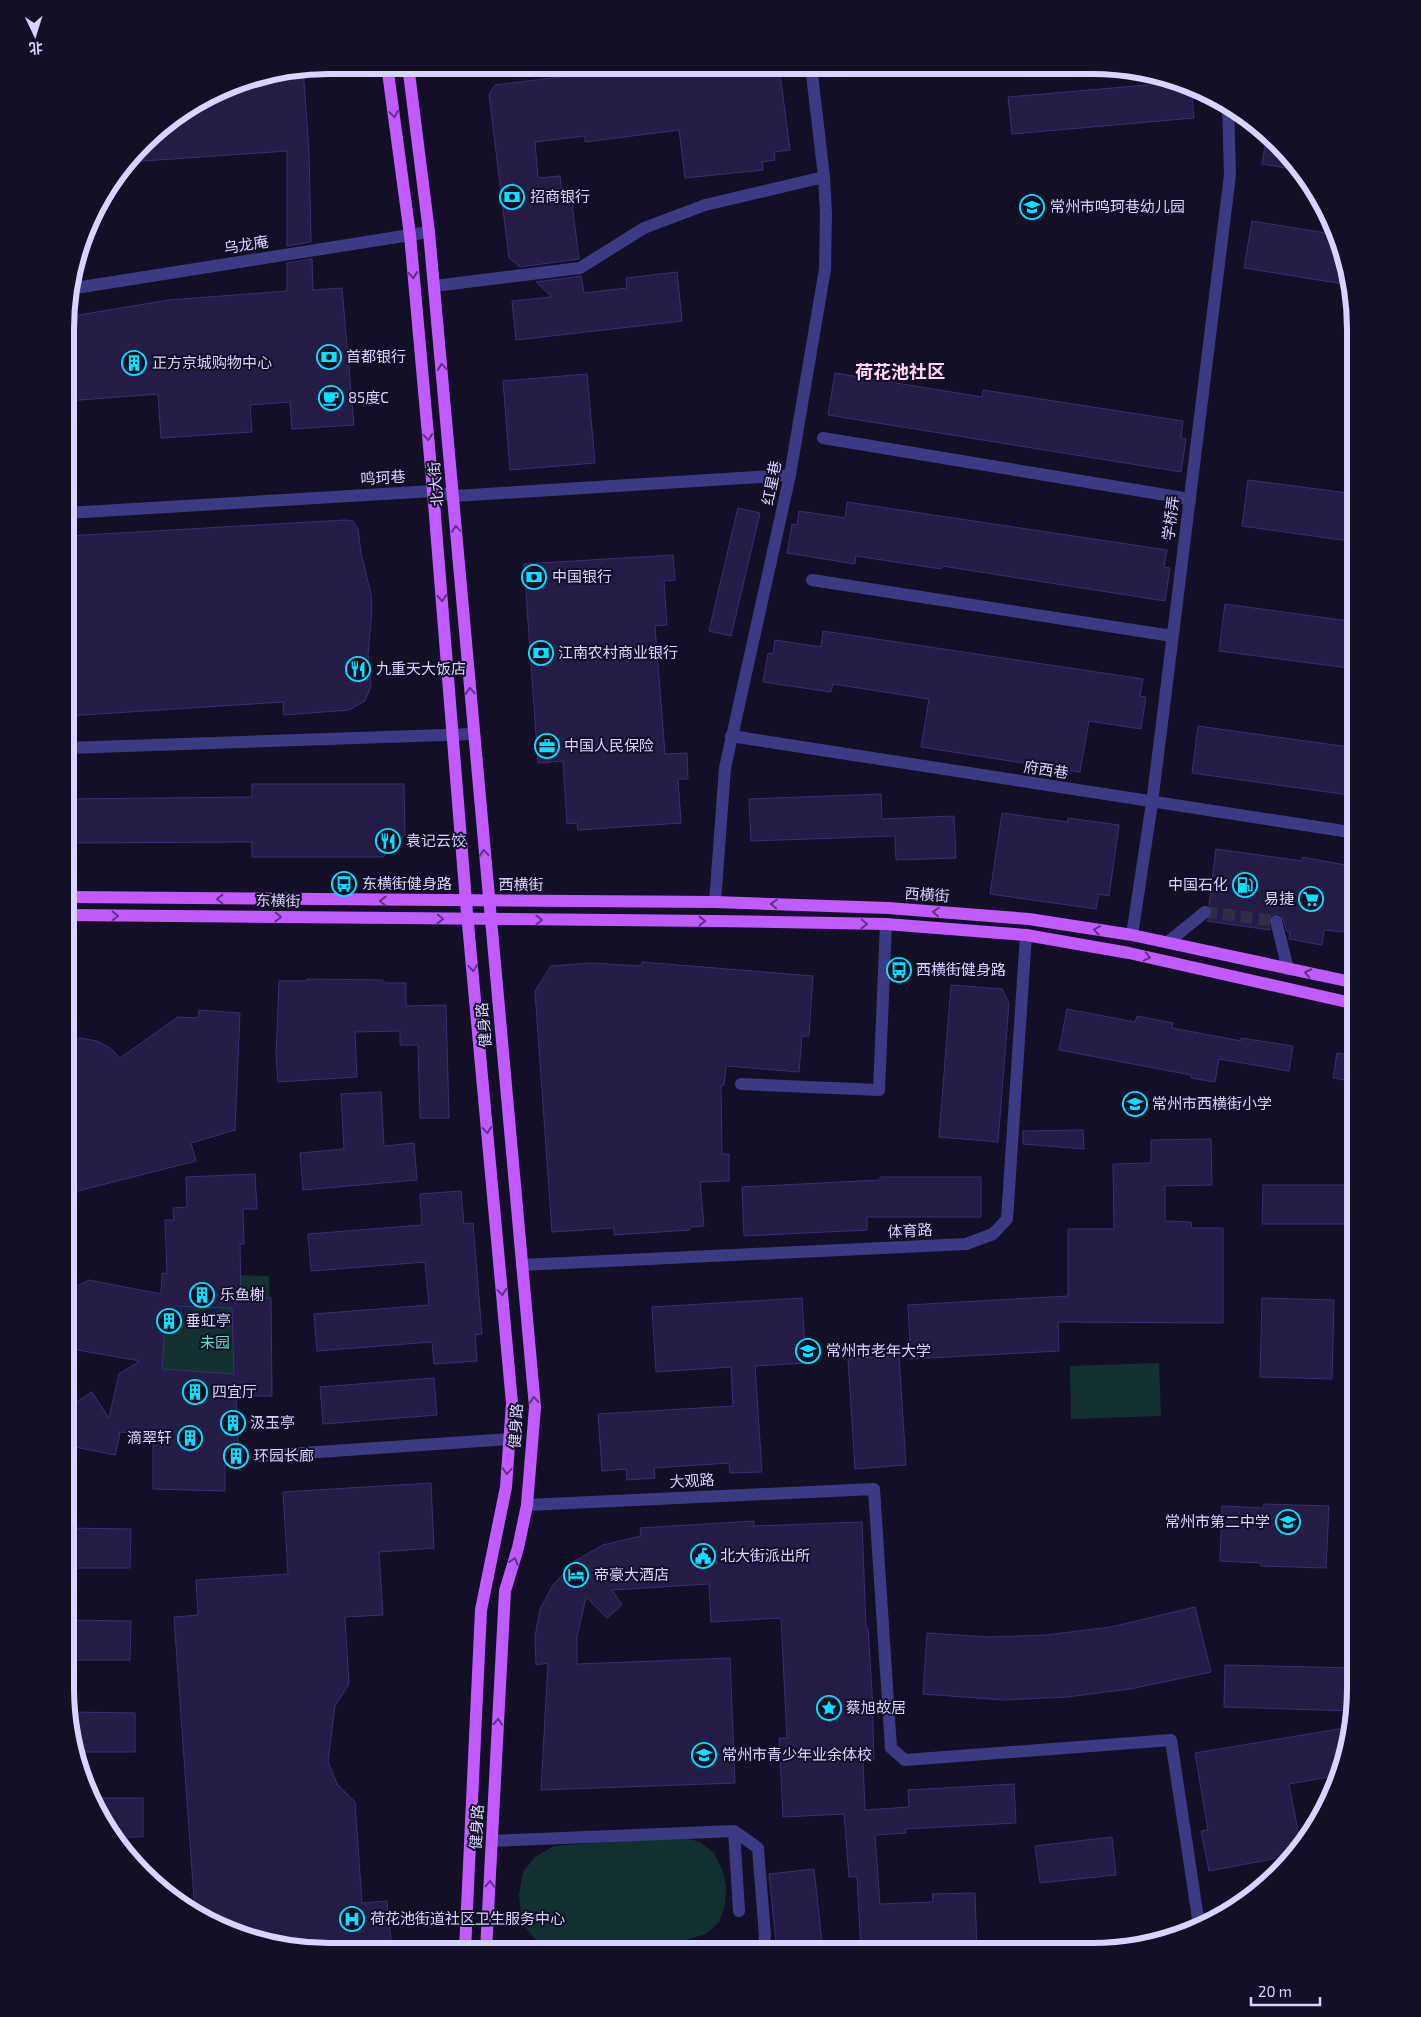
<svg xmlns="http://www.w3.org/2000/svg" width="1421" height="2017" viewBox="0 0 1421 2017" font-family="'Exo 2','Noto Sans SC',sans-serif">
<rect width="100%" height="100%" fill="#130f26"/>
<g fill="#12302f">
<polygon points="162,1273 269,1276 272,1396 235,1396 239,1465 225,1465 225,1491 153,1489 153,1434 147,1434 155,1405"/>
<polygon points="1159,1363 1161,1416 1071,1419 1070,1366"/>
<polygon points="679,1836 700,1842 714,1853 723,1871 726,1888 725,1905 719,1922 706,1934 686,1940 562,1950 538,1943 522,1923 519,1895 523,1872 535,1857 554,1846"/>
<polygon points="705,1941 706,1951 601,1951"/>
</g>
<path fill="#0c2248" d="M 173,1303 L 188,1305 L 191,1310 L 205,1312 L 218,1307 L 220,1309 L 219,1316 L 221,1325 L 219,1327 C 214,1327 206,1330 201,1328 C 196,1326 195,1324 189,1325 L 183,1320 L 176,1323 L 176,1316 L 171,1311 Z"/>
<g fill="#241b47" stroke="#3b2d73" fill-rule="evenodd">
<polygon points="651,66 779,66 790,150 774,152 775,160 762,162 763,170 685,178 679,130 585,142 585,136 535,142 538,178 560,176 562,196 571,195 579,259 520,267 509,258 489,94 495,85"/>
<polygon points="303,69 309,150 311,242 287,246 287,151 129,162 155,130 244,79"/>
<polygon points="1182,82 1191,84 1194,118 1012,134 1008,97"/>
<polygon points="1267,133 1301,168 1303,171 1262,164"/>
<polygon points="1252,221 1338,235 1347,261 1350,285 1244,268"/>
<polygon points="312,259 313,290 342,288 354,425 292,429 290,402 250,405 252,432 161,438 158,394 67,401 67,317 169,300 287,291 287,263"/>
<polygon points="677,272 682,321 516,340 512,301 552,297 536,282 581,276 584,293 627,288 626,278"/>
<polygon points="835,373 982,397 983,390 1183,421 1181,438 1186,439 1181,472 828,415"/>
<polygon points="587,374 595,463 510,470 503,381"/>
<polygon points="1248,480 1356,494 1356,542 1242,526"/>
<polygon points="847,502 1167,550 1164,567 1170,568 1165,601 942,566 941,569 856,556 855,564 787,553 792,524 797,525 799,511 845,518"/>
<polygon points="738,508 760,513 731,636 709,631"/>
<polygon points="345,520 353,521 358,529 361,553 371,594 372,609 368,655 371,686 365,701 349,710 284,715 283,702 67,716 67,536"/>
<polygon points="673,555 675,580 664,581 667,625 655,626 665,754 687,753 688,779 678,779 681,823 578,830 577,823 567,824 563,761 538,763 524,564"/>
<polygon points="1225,604 1356,622 1356,669 1219,651"/>
<polygon points="823,631 1143,679 1140,696 1146,697 1141,729 1089,721 1080,772 921,747 929,699 833,684 831,692 763,682 768,653 773,654 775,640 821,647"/>
<polygon points="1198,726 1356,748 1356,796 1192,773"/>
<polygon points="252,784 404,784 405,835 383,857 252,857 252,842 66,843 66,799 252,797"/>
<polygon points="881,794 882,819 954,816 956,858 896,860 895,836 751,841 749,799"/>
<polygon points="1002,813 1068,822 1068,818 1119,825 1109,896 1099,894 1096,909 990,894"/>
<polygon points="1216,849 1302,861 1302,857 1356,867 1356,933 1324,930 1322,945 1289,939 1290,932 1287,932 1282,916 1278,913 1271,915 1268,918 1270,930 1207,921 1213,914 1213,910 1209,905"/>
<polygon points="642,962 813,976 809,1036 802,1036 799,1072 726,1066 724,1085 721,1085 722,1154 729,1154 729,1181 700,1182 704,1226 690,1227 690,1230 614,1235 614,1228 552,1232 535,991 551,966 591,963 641,966"/>
<polygon points="307,979 382,980 386,983 406,983 406,1006 446,1005 449,1118 420,1118 418,1045 400,1045 400,1031 355,1032 357,1077 278,1082 276,1057 279,981 306,981"/>
<polygon points="951,985 1002,989 1009,1003 998,1142 939,1137"/>
<polygon points="1067,1009 1135,1022 1137,1016 1173,1023 1172,1028 1241,1041 1241,1038 1293,1046 1289,1071 1219,1059 1215,1082 1191,1078 1191,1075 1059,1050"/>
<polygon points="199,1010 240,1013 235,1130 191,1143 196,1161 66,1194 66,1041 80,1038 97,1041 110,1048 120,1058 178,1017 198,1018"/>
<polygon points="1337,1053 1356,1056 1356,1082 1333,1078"/>
<polygon points="381,1092 384,1146 414,1143 417,1180 303,1190 300,1153 344,1149 341,1094"/>
<polygon points="1083,1130 1084,1149 1023,1144 1023,1131"/>
<polygon points="1211,1139 1212,1185 1165,1186 1165,1221 1191,1222 1192,1228 1223,1228 1223,1323 1058,1322 1059,1351 911,1359 908,1305 1068,1296 1068,1229 1114,1229 1113,1164 1151,1163 1151,1140"/>
<path d="M 255,1174 L 257,1209 L 243,1209 L 244,1244 L 240,1244 L 241,1299 L 271,1298 L 272,1396 L 236,1396 L 239,1465 L 225,1465 L 225,1491 L 153,1489 L 153,1434 L 118,1432 L 120,1434 L 115,1455 L 65,1445 L 65,1409 L 92,1392 L 109,1418 L 119,1374 L 140,1361 L 66,1348 L 66,1284 L 77,1286 L 89,1280 L 161,1294 L 162,1273 L 167,1274 L 165,1220 L 174,1220 L 173,1208 L 187,1207 L 186,1177 ZM 174,1306 L 232,1308 L 234,1374 L 162,1369 L 165,1326 L 173,1326 Z"/>
<polygon points="880,1177 981,1177 981,1217 867,1217 867,1230 744,1236 742,1187 880,1180"/>
<polygon points="1263,1185 1347,1185 1347,1224 1262,1224"/>
<polygon points="461,1191 464,1224 473,1223 482,1334 475,1335 477,1361 434,1364 432,1342 317,1351 314,1314 429,1305 425,1262 311,1271 308,1234 422,1225 420,1194"/>
<polygon points="802,1298 806,1363 755,1366 762,1472 730,1473 729,1463 654,1468 655,1478 627,1480 626,1469 602,1471 598,1414 733,1406 731,1367 656,1372 652,1307"/>
<polygon points="1262,1298 1334,1300 1332,1379 1260,1377"/>
<polygon points="899,1355 906,1465 855,1469 848,1359"/>
<polygon points="434,1378 437,1415 323,1424 320,1387"/>
<polygon points="431,1483 434,1548 379,1552 383,1615 345,1617 349,1684 335,1706 328,1761 337,1784 355,1802 362,1903 387,1901 392,1950 294,1950 228,1932 195,1913 174,1617 198,1615 196,1580 288,1574 283,1492"/>
<polygon points="1264,1504 1329,1506 1326,1568 1261,1566 1261,1563 1220,1561 1222,1506 1263,1508"/>
<polygon points="754,1521 754,1526 862,1522 866,1628 868,1628 872,1692 874,1760 863,1760 865,1810 909,1807 908,1790 1014,1784 1016,1823 905,1829 906,1833 875,1835 880,1904 933,1902 932,1894 975,1893 977,1952 861,1951 857,1877 849,1877 844,1814 783,1817 779,1738 787,1738 781,1618 711,1622 709,1584 612,1590 622,1605 607,1618 586,1597 577,1637 577,1664 730,1658 735,1783 541,1790 548,1663 536,1665 535,1637 540,1609 553,1585 575,1561 603,1545 641,1536 640,1528"/>
<polygon points="65,1528 131,1529 130,1568 71,1568 71,1555 65,1555"/>
<polygon points="1195,1607 1211,1672 1130,1689 1067,1697 1004,1700 923,1694 927,1633 988,1637 1046,1635 1111,1627"/>
<polygon points="65,1620 131,1621 130,1660 65,1660"/>
<polygon points="1225,1665 1355,1668 1354,1711 1224,1707"/>
<polygon points="68,1712 135,1713 135,1752 73,1752"/>
<polygon points="1351,1727 1341,1775 1289,1784 1301,1847 1294,1855 1209,1871 1201,1831 1208,1830 1195,1753"/>
<polygon points="90,1798 143,1798 143,1837 112,1837"/>
<polygon points="1112,1837 1116,1875 1040,1883 1035,1846"/>
<polygon points="814,1869 823,1951 777,1951 769,1874"/>
</g>
<g fill="none" stroke-linecap="round" stroke-linejoin="round">
<polyline stroke="#312d47" stroke-width="12" stroke-dasharray="12 6" stroke-linecap="butt" points="1205,912 1276,921"/>
<g stroke="#3d3a85" stroke-width="12">
<polyline points="434,286 580,268 644,228 705,205 824,177"/>
<polyline points="69,289 429,232"/>
<polyline points="823,438 1190,499"/>
<polyline points="67,513 433,491 454,496 790,475"/>
<polyline points="812,580 1172,636"/>
<polyline points="731,736 1356,833"/>
<polyline points="67,748 473,734"/>
<polyline points="715,902 725,768 790,475 825,269 826,214 824,177 811,66"/>
<polyline points="1276,921 1288,969"/>
<polyline points="1132,935 1152,803 1230,175 1228,105"/>
<polyline points="1168,942 1205,912"/>
<polyline points="741,1084 879,1090 886,924"/>
<polyline points="522,1265 966,1244 993,1234 1007,1219 1026,935"/>
<polyline points="259,1456 510,1439"/>
<polyline points="527,1505 874,1489 891,1748 905,1760 1171,1740 1199,1925"/>
<polyline points="734,1831 739,1911"/>
<polyline points="492,1841 734,1831 758,1848 765,1936 763,1951"/>
</g>
<g stroke="#c25bff" stroke-width="12">
<polyline points="387,65 410,235 433,491 466,902 512,1403 506,1487 481,1610 465,1950"/>
<polyline points="408,65 429,232 535,1407 527,1505 518,1548 505,1591 486,1950"/>
<polyline points="66,897 715,902 888,908 1029,919 1132,935 1356,983"/>
<polyline points="66,915 714,921 886,924 1026,935 1129,953 1356,1004"/>
</g>
</g>
<defs><path id="oneway-chevron" d="M-2-3.5L2.5 0L-2 3.5" fill="none" stroke-width="1.6" stroke-linecap="round" stroke-linejoin="round" transform="scale(1.25)"/></defs>
<g stroke="#623188">
<use href="#oneway-chevron" transform="translate(394 114) rotate(82)"/>
<use href="#oneway-chevron" transform="translate(413 275) rotate(85)"/>
<use href="#oneway-chevron" transform="translate(442 367) rotate(-95)"/>
<use href="#oneway-chevron" transform="translate(428 437) rotate(85)"/>
<use href="#oneway-chevron" transform="translate(456 529) rotate(-95)"/>
<use href="#oneway-chevron" transform="translate(442 598) rotate(85)"/>
<use href="#oneway-chevron" transform="translate(470 691) rotate(-95)"/>
<use href="#oneway-chevron" transform="translate(484 853) rotate(-95)"/>
<use href="#oneway-chevron" transform="translate(220 899) rotate(-179)"/>
<use href="#oneway-chevron" transform="translate(383 901) rotate(-179)"/>
<use href="#oneway-chevron" transform="translate(774 904) rotate(-178)"/>
<use href="#oneway-chevron" transform="translate(936 912) rotate(-176)"/>
<use href="#oneway-chevron" transform="translate(115 916) rotate(1)"/>
<use href="#oneway-chevron" transform="translate(278 917) rotate(1)"/>
<use href="#oneway-chevron" transform="translate(440 919) rotate(1)"/>
<use href="#oneway-chevron" transform="translate(539 920)"/>
<use href="#oneway-chevron" transform="translate(702 921)"/>
<use href="#oneway-chevron" transform="translate(864 924) rotate(1)"/>
<use href="#oneway-chevron" transform="translate(1097 930) rotate(-171)"/>
<use href="#oneway-chevron" transform="translate(1147 957) rotate(13)"/>
<use href="#oneway-chevron" transform="translate(473 968) rotate(85)"/>
<use href="#oneway-chevron" transform="translate(1308 973) rotate(-168)"/>
<use href="#oneway-chevron" transform="translate(487 1130) rotate(85)"/>
<use href="#oneway-chevron" transform="translate(502 1292) rotate(85)"/>
<use href="#oneway-chevron" transform="translate(534 1400) rotate(-94)"/>
<use href="#oneway-chevron" transform="translate(507 1471) rotate(94)"/>
<use href="#oneway-chevron" transform="translate(514 1561) rotate(-73)"/>
<use href="#oneway-chevron" transform="translate(498 1722) rotate(-87)"/>
<use href="#oneway-chevron" transform="translate(490 1884) rotate(-87)"/>
</g>
<defs>
<symbol id="bank-ring" viewBox="-11 -11 22 22"><circle r="9.5" fill="#130f26" stroke="#00e5ff" stroke-width="1.5"/><path d="M-6-4H6V4H-6ZM0-2.3a2.3 2.3 0 1 0 0 4.6a2.3 2.3 0 1 0 0-4.6Z" fill="#00e5ff"/></symbol>
<symbol id="school-ring" viewBox="-11 -11 22 22"><circle r="9.5" fill="#130f26" stroke="#00e5ff" stroke-width="1.5"/><path d="M0-5L7-2L0 1L-7-2ZM-4 1L0 2.5L4 1V4Q0 6-4 4Z" fill="#00e5ff"/></symbol>
<symbol id="building-ring" viewBox="-11 -11 22 22"><circle r="9.5" fill="#130f26" stroke="#00e5ff" stroke-width="1.5"/><path d="M-4-6H4V6H1V3H-1V6H-4ZM-2.5-4.3h1.7v1.8h-1.7ZM.8-4.3h1.7v1.8H.8ZM-2.5-1h1.7V.8h-1.7ZM.8-1h1.7V.8H.8Z" fill="#00e5ff"/></symbol>
<symbol id="cafe-ring" viewBox="-11 -11 22 22"><circle r="9.5" fill="#130f26" stroke="#00e5ff" stroke-width="1.5"/><path d="M-5.5-4.5H6V0H3Q3 3.5 0 3.5H-2.5Q-5.5 3.5-5.5 0ZM3-3.2v2h1.7v-2ZM-6 4.5H4V6H-6Z" fill="#00e5ff"/></symbol>
<symbol id="restaurant-ring" viewBox="-11 -11 22 22"><circle r="9.5" fill="#130f26" stroke="#00e5ff" stroke-width="1.5"/><path d="M-5-6h1v4h1v-4h1v4h1v-4h1v5L-1.5 .5V6h-2V.5L-5-1ZM5-6V6H3V1.5H1.5Q1.5-4 5-6Z" fill="#00e5ff"/></symbol>
<symbol id="office-ring" viewBox="-11 -11 22 22"><circle r="9.5" fill="#130f26" stroke="#00e5ff" stroke-width="1.5"/><path d="M-6-3h4V-5.5h4V-3h4V5H-6ZM-1-4.5V-3h2v-1.5ZM-6 0V1H6V0Z" fill="#00e5ff"/></symbol>
<symbol id="bus-ring" viewBox="-11 -11 22 22"><circle r="9.5" fill="#130f26" stroke="#00e5ff" stroke-width="1.5"/><path d="M-5-6H5V4H4V6H2V4H-2V6H-4V4H-5ZM-3.5-4V0h7V-4ZM-3.5 1.2v1.5H-2V1.2ZM2 1.2v1.5H3.5V1.2Z" fill="#00e5ff"/></symbol>
<symbol id="fuel-ring" viewBox="-11 -11 22 22"><circle r="9.5" fill="#130f26" stroke="#00e5ff" stroke-width="1.5"/><path d="M-5.5-6h7V0h2V4h1.3V-2.5L3-4.5l.8-.8L6-3V5H2.5V1h-1V6h-7ZM-4.2-4.7v3.2H.2V-4.7Z" fill="#00e5ff"/></symbol>
<symbol id="supermarket-ring" viewBox="-11 -11 22 22"><circle r="9.5" fill="#130f26" stroke="#00e5ff" stroke-width="1.5"/><path d="M-6-5.5h2.5l.6 2H6L4.5 2H-2.5L-4.4-4H-6ZM-1.5 3.2a1.3 1.3 0 1 0 .1 0ZM3 3.2a1.3 1.3 0 1 0 .1 0Z" fill="#00e5ff"/></symbol>
<symbol id="university-ring" viewBox="-11 -11 22 22"><circle r="9.5" fill="#130f26" stroke="#00e5ff" stroke-width="1.5"/><path d="M0-5L7-2L0 1L-7-2ZM-4 1L0 2.5L4 1V4Q0 6-4 4Z" fill="#00e5ff"/></symbol>
<symbol id="civic-ring" viewBox="-11 -11 22 22"><circle r="9.5" fill="#130f26" stroke="#00e5ff" stroke-width="1.5"/><path d="M-.6-6.5H3V-4.5H.6V-3L4-1V1h2V6H-6V1h2V-1L-.6-3ZM-1.2 2.5V6h2.4V2.5Z" fill="#00e5ff"/></symbol>
<symbol id="hotel-ring" viewBox="-11 -11 22 22"><circle r="9.5" fill="#130f26" stroke="#00e5ff" stroke-width="1.5"/><path d="M-6-4.5h1.5V1H6V5H4.5V3h-9V5H-6ZM-4 0a1.8 1.8 0 1 1 3.6 0ZM.5 0V-2.5h3Q6-2.5 6 0Z" fill="#00e5ff"/></symbol>
<symbol id="sight-ring" viewBox="-11 -11 22 22"><circle r="9.5" fill="#130f26" stroke="#00e5ff" stroke-width="1.5"/><path d="M0-6L1.8-2.2L6-1.7L2.9 1.2L3.7 5.4L0 3.3L-3.7 5.4L-2.9 1.2L-6-1.7L-1.8-2.2Z" fill="#00e5ff"/></symbol>
<symbol id="hospital-ring" viewBox="-11 -11 22 22"><circle r="9.5" fill="#130f26" stroke="#00e5ff" stroke-width="1.5"/><path d="M-5-5h3v3.5h4V-5h3V5h-3V1.5h-4V5h-3Z" fill="#00e5ff"/></symbol>
</defs>
<g fill-rule="evenodd">
<use href="#bank-ring" x="498" y="183" width="28" height="28"/>
<use href="#school-ring" x="1018" y="193" width="28" height="28"/>
<use href="#bank-ring" x="315" y="343" width="28" height="28"/>
<use href="#building-ring" x="120" y="349" width="28" height="28"/>
<use href="#cafe-ring" x="317" y="384" width="28" height="28"/>
<use href="#bank-ring" x="520" y="563" width="28" height="28"/>
<use href="#bank-ring" x="527" y="639" width="28" height="28"/>
<use href="#restaurant-ring" x="344" y="655" width="28" height="28"/>
<use href="#office-ring" x="533" y="732" width="28" height="28"/>
<use href="#restaurant-ring" x="374" y="827" width="28" height="28"/>
<use href="#bus-ring" x="330" y="870" width="28" height="28"/>
<use href="#fuel-ring" x="1231" y="871" width="28" height="28"/>
<use href="#supermarket-ring" x="1297" y="885" width="28" height="28"/>
<use href="#bus-ring" x="885" y="956" width="28" height="28"/>
<use href="#school-ring" x="1121" y="1090" width="28" height="28"/>
<use href="#building-ring" x="188" y="1281" width="28" height="28"/>
<use href="#building-ring" x="155" y="1307" width="28" height="28"/>
<use href="#university-ring" x="794" y="1337" width="28" height="28"/>
<use href="#building-ring" x="181" y="1378" width="28" height="28"/>
<use href="#building-ring" x="219" y="1409" width="28" height="28"/>
<use href="#building-ring" x="176" y="1424" width="28" height="28"/>
<use href="#building-ring" x="222" y="1442" width="28" height="28"/>
<use href="#school-ring" x="1274" y="1508" width="28" height="28"/>
<use href="#civic-ring" x="689" y="1542" width="28" height="28"/>
<use href="#hotel-ring" x="562" y="1561" width="28" height="28"/>
<use href="#sight-ring" x="815" y="1694" width="28" height="28"/>
<use href="#school-ring" x="690" y="1741" width="28" height="28"/>
<use href="#hospital-ring" x="338" y="1905" width="28" height="28"/>
</g>
<g text-anchor="middle" stroke-width="4" stroke-linejoin="round" paint-order="stroke">
<g font-size="15" fill="#d9d4ff" stroke="#130f26" text-anchor="start">
<text x="530" y="202">招商银行</text>
<text x="1050" y="212">常州市鸣珂巷幼儿园</text>
<text x="346" y="362">首都银行</text>
<text x="152" y="368">正方京城购物中心</text>
<text x="348" y="403">85度C</text>
<text x="552" y="582">中国银行</text>
<text x="558" y="658">江南农村商业银行</text>
<text x="376" y="674">九重天大饭店</text>
<text x="564" y="751">中国人民保险</text>
<text x="406" y="846">袁记云饺</text>
<text x="362" y="889">东横街健身路</text>
<text x="1228" y="890" text-anchor="end">中国石化</text>
<text x="1294" y="904" text-anchor="end">易捷</text>
<text x="916" y="975">西横街健身路</text>
<text x="1152" y="1109">常州市西横街小学</text>
<text x="220" y="1300">乐鱼榭</text>
<text x="186" y="1326">垂虹亭</text>
<text x="826" y="1356">常州市老年大学</text>
<text x="212" y="1397">四宜厅</text>
<text x="250" y="1428">汲玉亭</text>
<text x="172" y="1443" text-anchor="end">滴翠轩</text>
<text x="254" y="1461">环园长廊</text>
<text x="1270" y="1527" text-anchor="end">常州市第二中学</text>
<text x="720" y="1561">北大街派出所</text>
<text x="594" y="1580">帝豪大酒店</text>
<text x="846" y="1713">蔡旭故居</text>
<text x="722" y="1760">常州市青少年业余体校</text>
<text x="370" y="1924">荷花池街道社区卫生服务中心</text>
</g>
<g font-size="15" fill="#d9d4ff" stroke="#130f26">
<text transform="translate(246 245) rotate(-9)" y="5">乌龙庵</text>
<text transform="translate(383 478) rotate(-3)" y="5">鸣珂巷</text>
<text transform="translate(772 483) rotate(-79)" y="5">红星巷</text>
<text transform="translate(436 484) rotate(-95)" y="5">北大街</text>
<text transform="translate(1171 518) rotate(-83)" y="5">学桥弄</text>
<text transform="translate(1046 770) rotate(9)" y="5">府西巷</text>
<text x="521" y="890">西横街</text>
<text transform="translate(927 895) rotate(4)" y="5">西横街</text>
<text transform="translate(278 901) rotate(1)" y="5">东横街</text>
<text transform="translate(484 1025) rotate(-95)" y="5">健身路</text>
<text transform="translate(910 1231) rotate(-3)" y="5">体育路</text>
<text transform="translate(516 1426) rotate(-87)" y="5">健身路</text>
<text transform="translate(692 1481) rotate(-3)" y="5">大观路</text>
<text transform="translate(477 1827) rotate(-87)" y="5">健身路</text>
</g>
<g font-size="15" fill="#5fe0c0" stroke="#130f26">
<text x="215" y="1348">未园</text>
</g>
<g font-size="18" font-weight="bold" fill="#ffd6f0" stroke="#130f26">
<text x="900" y="378">荷花池社区</text>
</g>
</g>
<path d="M0 0H1421V2017H0ZM329 74H1092A255 255 0 0 1 1347 329V1688A255 255 0 0 1 1092 1943H329A255 255 0 0 1 74 1688V329A255 255 0 0 1 329 74Z" fill="#130f26" fill-rule="evenodd"/>
<path fill="none" stroke="#d9d4ff" stroke-width="6" d="M329 74H1092A255 255 0 0 1 1347 329V1688A255 255 0 0 1 1092 1943H329A255 255 0 0 1 74 1688V329A255 255 0 0 1 329 74Z"/>
<g transform="translate(35 35) rotate(176)" stroke="#130f26" stroke-width="4" paint-order="stroke">
<path d="M0-4L9 19L0 12L-9 19Z" fill="#d9d4ff"/>
<text y="-8" font-size="14" font-weight="bold" text-anchor="middle" fill="#d9d4ff">北</text>
</g>
<path d="M1251 1997v8h69v-8" fill="none" stroke="#d9d4ff" stroke-width="2.5"/>
<text x="1258" y="1997" font-size="15" fill="#d9d4ff" stroke="#130f26" stroke-width="4" paint-order="stroke">20 m</text>
</svg>
